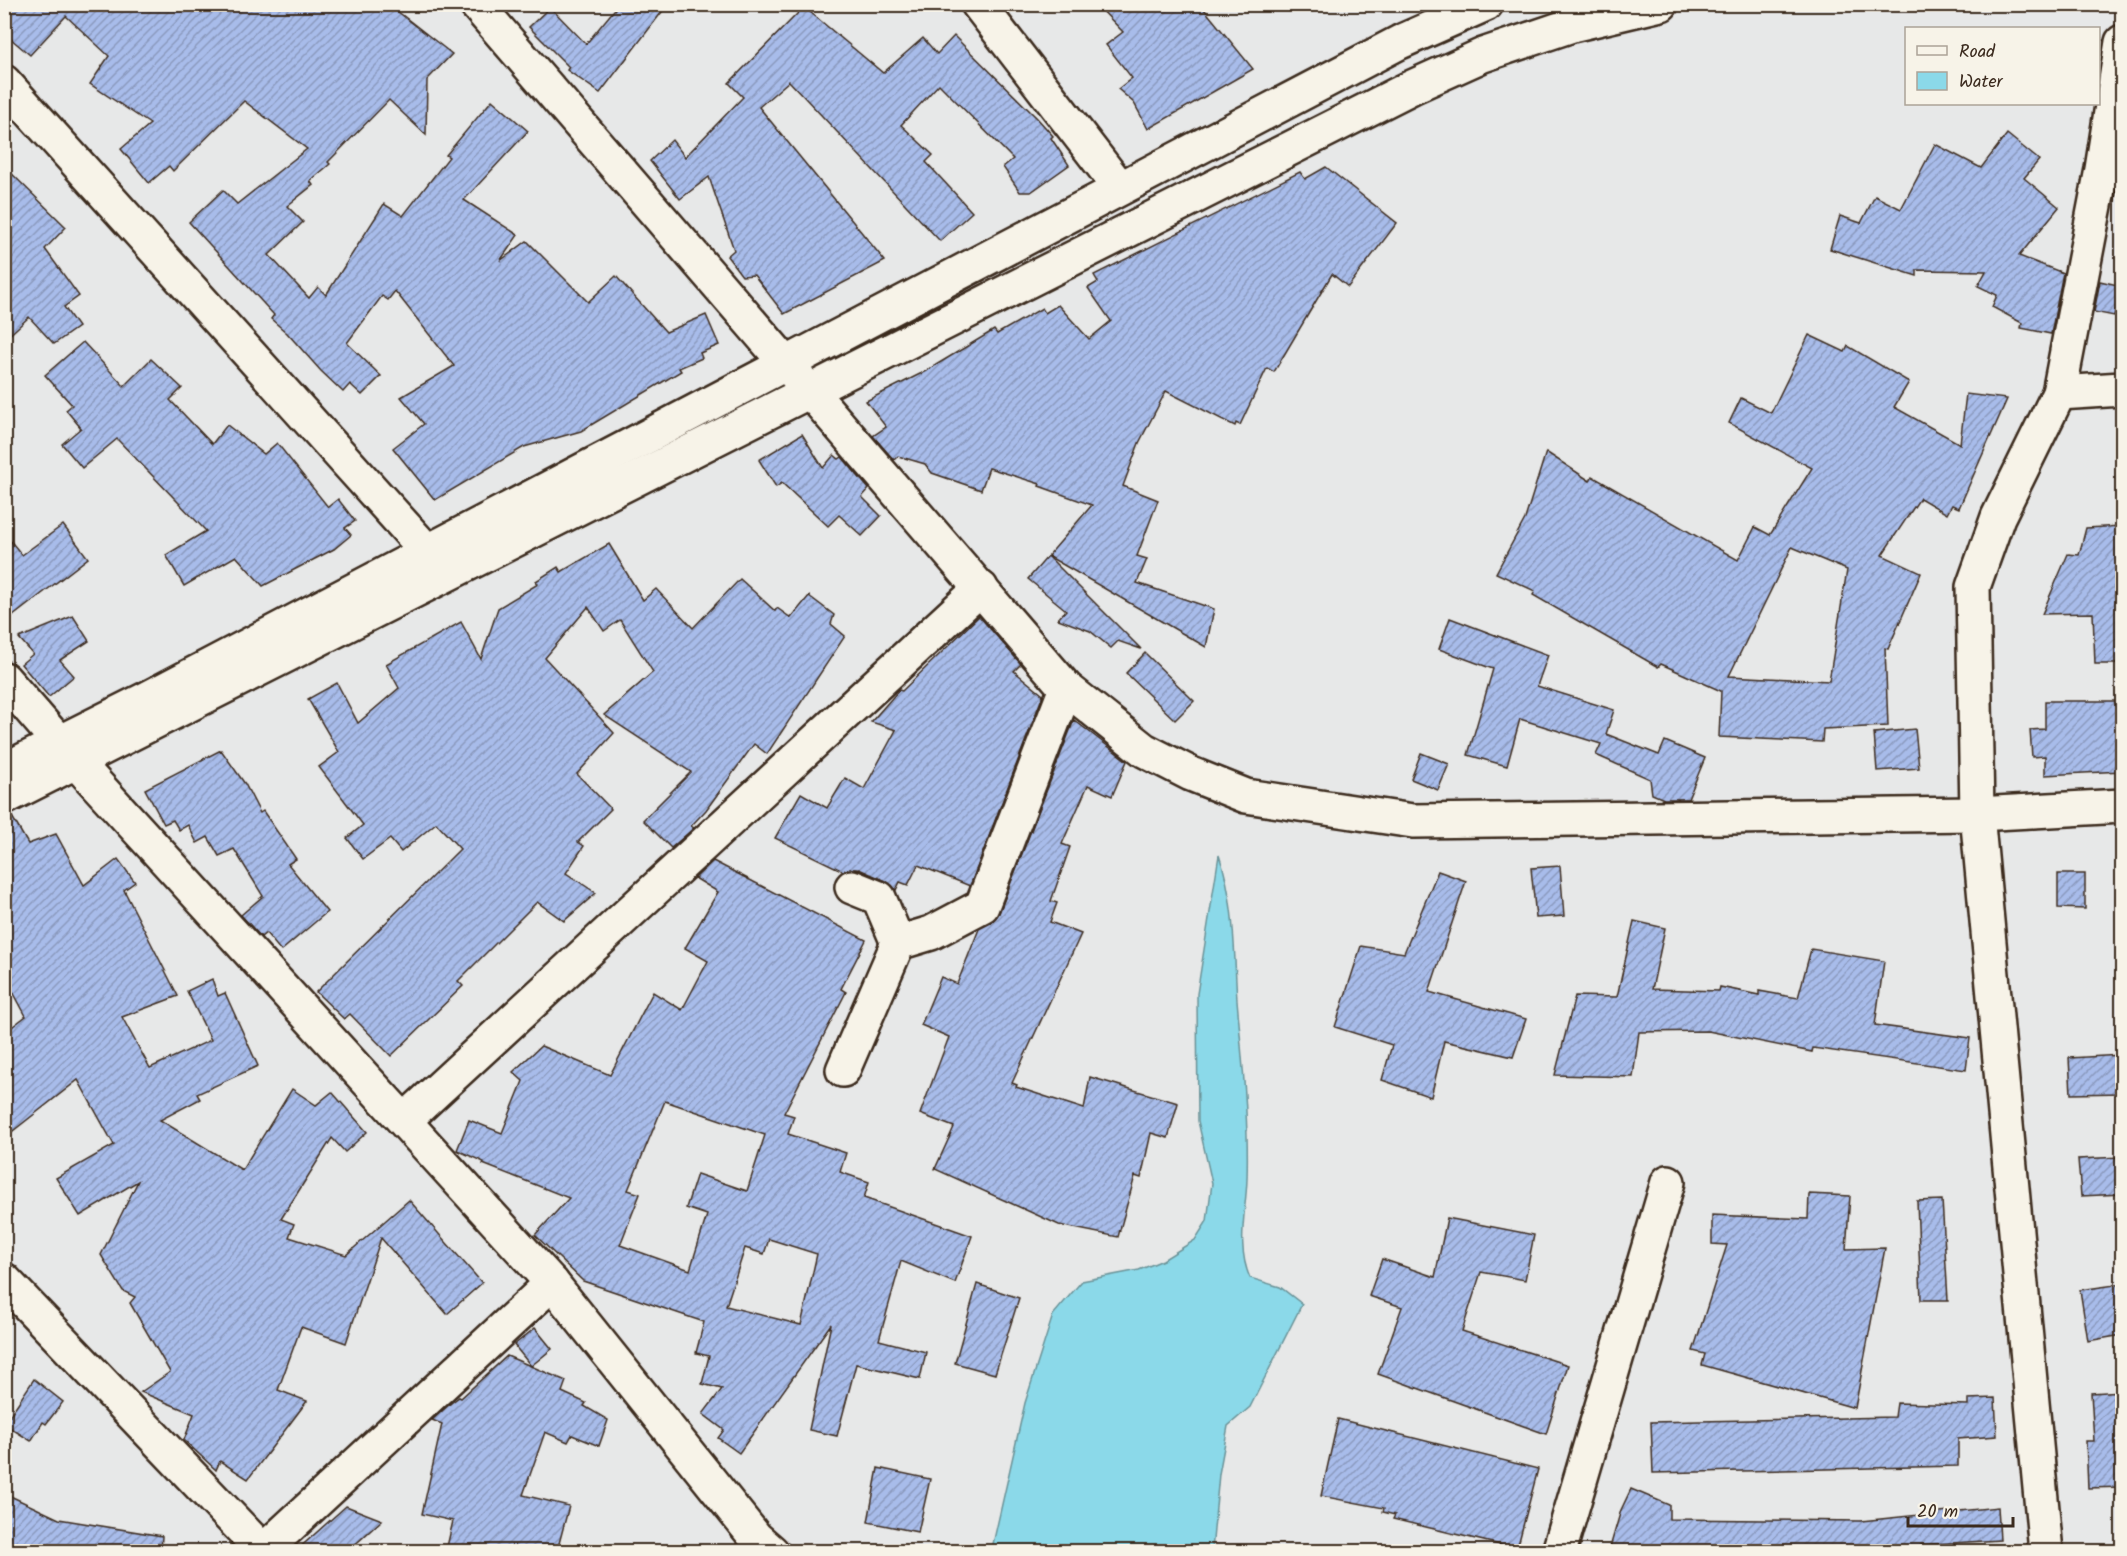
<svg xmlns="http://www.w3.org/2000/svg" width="2127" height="1556" viewBox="0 0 2127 1556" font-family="Kalam,sans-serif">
<defs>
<pattern id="building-hatch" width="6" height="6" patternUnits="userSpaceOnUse" patternTransform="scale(1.5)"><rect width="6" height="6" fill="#a8bcea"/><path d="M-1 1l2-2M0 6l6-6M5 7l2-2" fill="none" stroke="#8a99bd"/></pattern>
</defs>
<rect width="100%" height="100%" fill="#e7e8e8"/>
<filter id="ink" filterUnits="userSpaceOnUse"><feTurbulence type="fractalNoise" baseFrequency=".0167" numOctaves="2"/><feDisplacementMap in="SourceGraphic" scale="12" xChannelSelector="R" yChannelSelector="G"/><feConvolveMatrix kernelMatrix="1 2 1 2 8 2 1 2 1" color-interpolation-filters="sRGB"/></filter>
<g filter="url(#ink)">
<path fill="#8bd9e9" stroke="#6b9398" stroke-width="1.5" d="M 1219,855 C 1235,901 1234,952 1237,1000 C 1242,1059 1249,1120 1247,1179 C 1246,1211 1236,1247 1250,1278 L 1280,1287 L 1302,1304 L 1250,1407 L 1228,1426 L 1219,1474 L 1212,1551 L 994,1551 L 993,1544 L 1025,1403 L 1053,1315 L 1082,1281 L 1139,1270 L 1163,1260 L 1195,1240 L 1207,1221 L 1212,1183 L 1198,1121 L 1197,994 Z"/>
<g fill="url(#building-hatch)" stroke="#3b2a1e" stroke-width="1.5" fill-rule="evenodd">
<polygon points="4,4 388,4 452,54 427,80 426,135 389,100 328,162 330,164 310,181 313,185 287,206 303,222 269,255 309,298 318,287 326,295 384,204 403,216 449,157 446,155 492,100 528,131 464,200 518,235 500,261 527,241 588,302 616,276 666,332 706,315 719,345 700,353 702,358 679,368 681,371 581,431 524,447 435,500 393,448 424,424 401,397 454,366 395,291 388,300 382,296 347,343 381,376 362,395 350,384 343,392 321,371 287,333 271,319 274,315 189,222 223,190 237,204 307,149 244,101 173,171 169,166 149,183 121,149 150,124 90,84 109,56 66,16 30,55 4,33"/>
<polygon points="619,4 668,4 600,93 567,70 569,67 529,27 550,7 586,44"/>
<polygon points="1096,4 1200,4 1253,69 1148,129 1134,103 1118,89 1132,78 1106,45 1123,32"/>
<polygon points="804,7 883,73 923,38 937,54 954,36 1037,118 1053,136 1051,138 1069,165 1031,192 1020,192 1003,167 1013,159 939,84 901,125 933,155 926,162 972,212 940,241 789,81 759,107 885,261 784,314 754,275 742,276 727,256 734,250 709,177 680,199 650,161 672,140 685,157 743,97 729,83"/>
<polygon points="2007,134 2039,160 2024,178 2059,207 2019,256 2063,273 2051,334 2021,328 2022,323 1992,307 1997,295 1978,286 1986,271 1917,270 1917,276 1830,249 1840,216 1861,223 1875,196 1901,209 1935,144 1981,168"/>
<polygon points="4,166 66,227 45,249 79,296 64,307 78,327 54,344 29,317 4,340"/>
<polygon points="1326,167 1397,223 1348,287 1332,274 1274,372 1267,368 1240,425 1236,423 1235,426 1166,391 1139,443 1123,486 1158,500 1137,556 1147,559 1137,583 1214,609 1206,647 1048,556 1092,505 1039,486 1040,484 989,468 981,490 932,473 925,464 898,456 894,460 873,436 886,427 866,401 926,371 994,330 997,334 1042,308 1045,313 1058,305 1089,339 1111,321 1088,288 1098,282 1094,275 1300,172 1305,179"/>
<polygon points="2100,281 2122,286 2114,316 2094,312"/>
<path d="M 1809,335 L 1845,352 L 1848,346 L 1909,382 L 1894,407 L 1960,444 L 1966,394 L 2007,399 L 1959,508 L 1952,505 L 1947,514 L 1920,498 L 1882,555 L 1921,573 L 1888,649 L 1885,648 L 1888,726 L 1823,729 L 1822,742 L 1719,737 L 1721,691 L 1661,664 L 1658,667 L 1533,595 L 1535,591 L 1496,573 L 1525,519 L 1546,452 L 1590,481 L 1592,476 L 1738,560 L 1755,527 L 1770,535 L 1812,468 L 1729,423 L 1741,398 L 1771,413 ZM 1792,547 L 1847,570 L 1829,681 L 1729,676 Z"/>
<polygon points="83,342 124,386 151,359 182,388 170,400 212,444 227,425 264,454 277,443 328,507 338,499 355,521 345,528 351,535 334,549 263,586 236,556 184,586 166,555 206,531 117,439 82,468 62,444 81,428 66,410 72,405 45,375"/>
<polygon points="802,434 823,468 834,455 839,459 842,457 869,489 862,497 881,516 862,536 839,515 828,526 782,483 776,487 759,460"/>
<polygon points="63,525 88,558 4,623 4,533 22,555"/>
<polygon points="2122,526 2122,664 2095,664 2093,613 2042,614 2068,554 2079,555 2086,528"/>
<polygon points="609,544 643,600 656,589 693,628 740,579 775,611 777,608 791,618 809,596 834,615 831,624 845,636 767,754 754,744 706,810 691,826 694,828 671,848 643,820 691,772 604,715 653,672 620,620 604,631 588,607 545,658 614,733 577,774 611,809 578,842 584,846 566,873 596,893 564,921 537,902 458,981 463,986 391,1056 350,1014 344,1019 316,992 460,849 436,823 401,852 390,839 363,859 347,838 363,825 319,767 339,752 308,699 337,683 358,723 399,688 386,664 461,622 481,659 498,608 538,584 536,581 558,567 561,572"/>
<polygon points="1048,556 1141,649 1118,641 1111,648 1090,631 1058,619 1066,610 1028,579"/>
<polygon points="73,616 89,641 60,660 74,676 49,697 21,664 33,654 19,638"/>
<polygon points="979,616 1021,664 1014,671 1043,695 970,886 918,865 908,885 900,882 896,890 886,881 859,869 843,871 775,838 801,793 827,808 845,778 864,789 896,730 871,722 899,690 902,691"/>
<polygon points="1450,618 1548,655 1537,686 1614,710 1606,734 1659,755 1665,741 1705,758 1688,799 1664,799 1652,794 1650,779 1596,755 1601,744 1520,719 1507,766 1468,755 1493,669 1439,649"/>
<polygon points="1145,653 1194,701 1175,720 1126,673"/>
<polygon points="2045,701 2120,701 2122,771 2045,775 2045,756 2032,757 2030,730 2045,729"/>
<polygon points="1074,720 1127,761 1112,796 1088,785 1062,844 1070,847 1051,901 1057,903 1050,922 1081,934 1012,1083 1017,1085 1016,1087 1084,1109 1090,1077 1178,1103 1168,1138 1151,1133 1141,1178 1135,1176 1118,1237 1059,1225 935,1169 954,1127 920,1114 949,1037 921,1025 941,977 957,984 979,929 991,923 999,913"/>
<polygon points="1915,729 1919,768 1877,771 1874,733"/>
<polygon points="221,750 245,784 260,813 263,811 296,859 288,864 327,912 281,951 266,933 261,937 241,915 263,896 234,849 219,856 208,837 197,843 188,825 179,830 173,820 164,824 145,789"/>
<polygon points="1421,753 1449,764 1438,790 1411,779"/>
<polygon points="11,815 28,844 56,834 84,885 118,859 135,882 124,890 178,996 122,1017 150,1068 211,1040 187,991 212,979 218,996 225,993 258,1066 197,1094 200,1099 160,1120 242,1170 292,1089 316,1105 332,1092 367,1132 345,1152 332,1138 281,1219 294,1224 289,1237 346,1255 409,1200 482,1283 447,1314 381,1238 346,1343 301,1327 278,1390 307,1401 248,1479 220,1461 216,1470 184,1440 194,1414 141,1392 170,1372 130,1303 135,1297 123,1291 101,1255 138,1181 80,1216 56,1178 114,1145 78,1080 4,1138 4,1033 26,1016 4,975 4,816"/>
<path d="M 713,861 L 866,940 L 841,989 L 846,992 L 784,1113 L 794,1116 L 788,1134 L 846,1153 L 840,1172 L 869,1182 L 864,1198 L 972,1236 L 955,1283 L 901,1261 L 879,1340 L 926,1352 L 920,1379 L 856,1364 L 837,1436 L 809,1430 L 831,1324 L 739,1453 L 718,1438 L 724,1430 L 703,1414 L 722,1389 L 702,1384 L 709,1356 L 696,1353 L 704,1322 L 583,1281 L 535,1235 L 569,1198 L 483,1164 L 484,1162 L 457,1150 L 469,1120 L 502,1133 L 523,1081 L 513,1072 L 541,1046 L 610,1075 L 653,992 L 682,1010 L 708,961 L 685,948 L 718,892 L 695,878 ZM 665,1101 L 765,1135 L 747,1191 L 697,1174 L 686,1208 L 707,1215 L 690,1270 L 620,1245 L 640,1194 L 628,1190 ZM 769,1239 L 817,1254 L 801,1325 L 726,1306 L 745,1248 L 764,1254 Z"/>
<polygon points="1560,866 1564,916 1536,918 1531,868"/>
<polygon points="1438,871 1466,881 1429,992 1526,1019 1513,1057 1444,1041 1431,1097 1382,1080 1392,1045 1335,1027 1361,946 1404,953"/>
<polygon points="2058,874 2085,874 2085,909 2058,908"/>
<polygon points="1634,921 1665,928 1652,989 1719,991 1720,987 1759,995 1759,991 1798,998 1811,949 1884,961 1875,1025 1970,1038 1966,1070 1813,1048 1812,1052 1708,1031 1639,1032 1633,1077 1555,1075 1575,996 1617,997"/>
<polygon points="2122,1055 2122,1093 2071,1094 2069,1058"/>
<polygon points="2122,1157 2122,1194 2081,1196 2078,1159"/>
<polygon points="1809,1194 1850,1196 1846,1249 1885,1248 1855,1408 1702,1365 1705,1354 1693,1351 1727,1245 1712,1244 1712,1215 1808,1219"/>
<polygon points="1942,1200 1948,1300 1921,1300 1917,1201"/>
<polygon points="1447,1218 1534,1235 1525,1280 1481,1272 1462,1331 1568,1365 1546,1434 1378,1374 1402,1307 1369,1296 1382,1259 1435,1277"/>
<polygon points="977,1284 1019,1298 995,1374 955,1363"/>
<polygon points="2122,1284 2122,1335 2088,1341 2080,1290"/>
<polygon points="535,1328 552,1349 531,1366 514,1345"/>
<polygon points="507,1356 566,1381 562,1392 586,1403 584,1406 608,1420 599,1446 572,1435 568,1442 545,1432 523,1495 569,1506 557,1551 446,1551 453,1521 422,1514 442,1424 432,1420 451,1403 459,1397 461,1398"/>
<polygon points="34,1379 63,1402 46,1424 43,1422 31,1441 4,1424"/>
<polygon points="2122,1391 2122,1487 2088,1488 2086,1441 2094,1441 2091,1393"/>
<polygon points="1995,1398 1997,1436 1958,1439 1958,1466 1653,1473 1651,1422 1895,1417 1897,1403 1968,1405 1968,1399"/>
<polygon points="1338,1419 1538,1469 1517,1549 1393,1519 1395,1515 1383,1512 1384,1508 1321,1496"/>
<polygon points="878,1468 930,1479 918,1532 868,1522"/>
<polygon points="1631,1489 1669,1505 1669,1519 1861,1521 1998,1507 2000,1540 1921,1545 1921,1551 1609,1551 1621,1510"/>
<polygon points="4,1493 59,1519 162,1536 161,1551 4,1551"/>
<polygon points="346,1506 382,1520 348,1551 296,1551"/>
</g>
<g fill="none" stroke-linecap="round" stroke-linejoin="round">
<defs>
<g id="minor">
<polyline points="476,4 1066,688 1144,750 1191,774 1246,796 1413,821 1977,814 2122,806"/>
<polyline points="978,4 1120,188"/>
<polyline points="4,82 426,550"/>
<polyline points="2059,393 2122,389"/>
<polyline points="4,679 77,763 552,1283 756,1538 772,1552"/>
<polyline points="4,770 148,698 1400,42 1486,4"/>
<polyline points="4,798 1412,87 1483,55 1572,25 1661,4"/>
<polyline points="852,887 879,898 898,943"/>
<polyline points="843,1070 898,943 931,933 982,906 1066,688"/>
<polyline points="405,1120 981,588"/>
<polyline points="4,1280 264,1552"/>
<polyline points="262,1552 552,1283"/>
<polyline points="1559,1552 1668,1182"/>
<polyline points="2046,1552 1977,814 1973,587 1998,517 2059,393 2102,169 2122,42"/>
</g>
</defs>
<use href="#minor" stroke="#3b2a1e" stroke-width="38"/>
<use href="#minor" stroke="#f7f3e8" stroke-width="33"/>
</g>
</g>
<rect width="2127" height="1556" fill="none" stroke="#f7f3e8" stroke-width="24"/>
<rect x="12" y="12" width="2103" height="1532" fill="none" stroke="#3b2a1e" stroke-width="2" filter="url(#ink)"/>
<rect x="1905" y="27" width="195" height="78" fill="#f7f3e8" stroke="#aca397" stroke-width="1.5"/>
<rect x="1917" y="46" width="30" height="9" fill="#f7f3e8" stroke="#aca397" stroke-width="1.5"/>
<text x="1959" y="57" font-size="18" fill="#3b2a1e">Road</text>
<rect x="1917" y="72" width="30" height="18" fill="#8bd9e9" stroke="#aca397" stroke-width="1.5"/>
<text x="1959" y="87" font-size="18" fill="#3b2a1e">Water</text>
<path d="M1908 1517v9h105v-9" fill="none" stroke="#3b2a1e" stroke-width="3"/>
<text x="1917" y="1517" font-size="18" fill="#3b2a1e" stroke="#f7f3e8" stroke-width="4.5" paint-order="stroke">20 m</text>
</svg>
